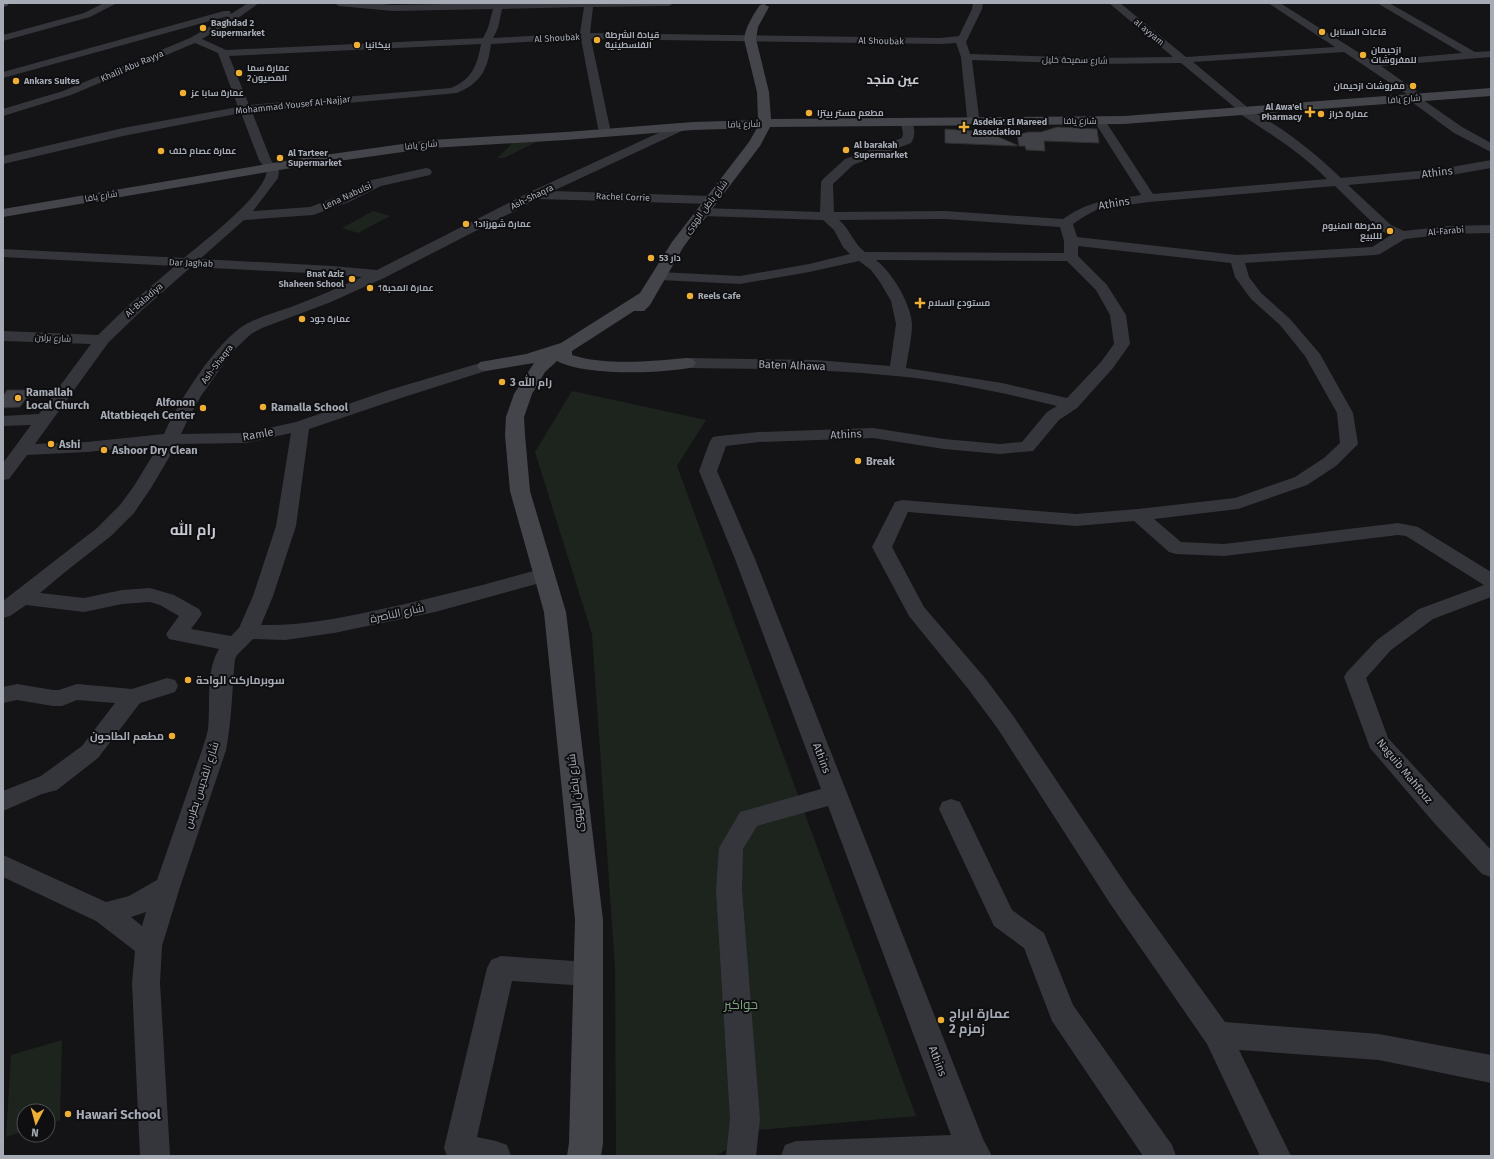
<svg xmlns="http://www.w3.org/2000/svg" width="1494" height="1159" viewBox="0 0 1494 1159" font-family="'Fira Sans',Cairo,sans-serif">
<rect width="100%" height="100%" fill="#141416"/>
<g fill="#1c241d">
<polygon points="540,140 504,158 497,158 515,141"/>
<polygon points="373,211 390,216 358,233 342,228"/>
<polygon points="572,391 706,420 677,466 916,1116 758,1130 716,1156 616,1156 615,968 592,634 535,452"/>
<polygon points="62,1040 60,1120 48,1124 48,1111 24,1111 24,1131 6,1137 11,1055"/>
</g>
<g fill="#404146" stroke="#2e2e32">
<polygon points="1057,127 1097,129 1099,143 1044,141 1045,151 1026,150 1025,146 1019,146 1017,135 1028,132 1041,132"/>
<polygon points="945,129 987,132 1017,145 1017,146 945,143"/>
<polygon points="7,390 32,390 20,407 3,408 3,396"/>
</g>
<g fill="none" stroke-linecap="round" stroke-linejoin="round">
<g fill="#35363b" fill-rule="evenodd">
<polygon points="104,3 117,3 90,17 3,41 3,35 84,13"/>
<path d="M 248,3 L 259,3 L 241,16 L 202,39 L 226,50 L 483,38 L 488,28 L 493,9 L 393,11 L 339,6 L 334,3 L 370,3 L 393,5 L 494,3 L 674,3 L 669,6 L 593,7 L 590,33 L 940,38 L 959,36 L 972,9 L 973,3 L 983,3 L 982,9 L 966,42 L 970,54 L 1098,58 L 1173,57 L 1109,3 L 1120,3 L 1186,57 L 1335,47 L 1268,3 L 1280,3 L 1372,61 L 1462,53 L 1377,3 L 1389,3 L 1475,52 L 1491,51 L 1491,57 L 1381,66 L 1418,92 L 1420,94 L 1419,97 L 1462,127 L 1491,143 L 1491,152 L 1454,133 L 1409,100 L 1407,98 L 1408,95 L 1344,52 L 1193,62 L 1246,106 L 1247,109 C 1280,125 1314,152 1341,178 L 1440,169 L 1491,160 L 1491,168 L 1440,177 L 1348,185 L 1391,225 L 1404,231 L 1449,226 L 1491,225 L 1491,233 L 1449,234 L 1405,239 L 1380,254 L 1375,255 L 1245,263 L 1249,277 L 1261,293 L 1290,319 L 1320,354 L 1353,413 L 1358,444 L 1336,466 L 1307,485 L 1238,509 L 1154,519 L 1181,542 L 1224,544 L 1398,523 L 1418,527 L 1491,572 L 1491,597 L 1433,619 L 1391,650 L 1366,678 L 1388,738 L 1491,850 L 1491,877 L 1482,874 L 1435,824 L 1370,748 L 1344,677 L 1347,672 L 1377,640 L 1419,609 L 1484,585 L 1406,536 L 1398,535 L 1224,556 L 1176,554 L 1169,552 L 1134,521 L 1076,526 L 908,512 L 892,547 L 924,607 L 985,678 L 1014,717 L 1129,889 L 1225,1022 L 1379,1034 L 1491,1055 L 1491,1083 L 1379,1060 L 1239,1050 L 1291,1156 L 1260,1156 L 1207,1044 L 1111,905 L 998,729 L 969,690 L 909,616 L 872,547 L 893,506 L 895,502 L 902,500 L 1076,514 L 1138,509 L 1235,498 L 1295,477 L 1324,458 L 1340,443 L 1337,413 L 1305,356 L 1280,325 L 1251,299 L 1235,277 L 1231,263 L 1078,246 L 1078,256 L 1107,285 L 1126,315 L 1130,344 L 1113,368 L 1077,408 L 1059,420 L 1033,451 L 1000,454 L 944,449 L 873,438 L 759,442 L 726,446 L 717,471 L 755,559 L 983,1139 L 992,1156 L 781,1156 L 785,1145 L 796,1141 L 951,1135 L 828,806 L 757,826 L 743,849 L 742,890 L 760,1119 L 756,1156 L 726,1156 L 730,1119 L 716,890 L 719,848 L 740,812 L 821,789 L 735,559 L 699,471 L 710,441 L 713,437 L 719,436 L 759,432 L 873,428 L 944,439 L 1000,444 L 1022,442 L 1047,412 L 1057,406 C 1004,393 950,381 896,376 C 827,369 757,369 687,368 L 681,366 L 679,363 L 681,360 L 687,358 L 816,360 L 890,366 L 896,324 L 891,301 L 880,282 L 871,270 L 859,261 L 809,272 L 740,284 L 659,280 L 654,279 L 652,276 L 654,273 L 659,272 L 740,276 L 809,264 L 850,254 L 843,247 L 834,230 L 823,220 L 703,216 L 698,215 L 696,212 L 698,209 L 703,208 L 820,212 L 821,183 L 822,180 L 845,159 L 902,138 L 903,134 L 901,122 L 903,120 L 911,120 C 915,127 916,136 911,143 L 853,165 L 833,184 L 834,212 L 945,211 L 1063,219 C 1090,200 1109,200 1141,195 L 1094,121 L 1096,119 L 1104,119 L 1153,194 L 1327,179 C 1301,153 1271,134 1240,114 L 1239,111 L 1181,63 L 1098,64 L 972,60 L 979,117 L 977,119 L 969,119 L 967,117 L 961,57 L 956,43 L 940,44 L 591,39 L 610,128 L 608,131 L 600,131 L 598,128 L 581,39 L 491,44 C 488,69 481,83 457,93 L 252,112 L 271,160 L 279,171 L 278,178 L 253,211 L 310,207 L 339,196 L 372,180 L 426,168 L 430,169 L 432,172 L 430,175 L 381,186 L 349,202 L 313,215 L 244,220 L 200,259 L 332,266 L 377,270 L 530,192 L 680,123 L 684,124 L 686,127 L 684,130 L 553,191 L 711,196 L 716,197 L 718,200 L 716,203 L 711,204 L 538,199 L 384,278 L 331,302 L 262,328 L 251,334 L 232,352 L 201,396 L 189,417 L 181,434 L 246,433 L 296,422 L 389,390 L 480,363 L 486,361 L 492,363 L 494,366 L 492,369 L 401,398 L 309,429 L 296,526 L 273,596 L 261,625 C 299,626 336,619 373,611 C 430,599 487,584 544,568 L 551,570 L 554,575 L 551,580 L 435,612 L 334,633 L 285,640 L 253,639 L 237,655 L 235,659 C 232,689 232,720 226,750 L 180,887 L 162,946 L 160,983 L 170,1156 L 140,1156 L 132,983 L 135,951 L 96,921 L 3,877 L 3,855 L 106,902 L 129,896 L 157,880 L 202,750 C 204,743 207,736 208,729 C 211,703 205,672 219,649 L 169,639 L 166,634 L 179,616 L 160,605 L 150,602 L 122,604 L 84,612 L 26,605 L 10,616 L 3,618 L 3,601 L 97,528 L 120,505 L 134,486 L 159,445 L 87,452 L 27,455 L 9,479 L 3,480 L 3,463 L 31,425 L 3,426 L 3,416 L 39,414 L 91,344 L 3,341 L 3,331 L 98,335 L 130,304 L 175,266 L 3,257 L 3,249 L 184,258 C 205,240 263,197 267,171 L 259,160 L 241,113 L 123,136 L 3,164 L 3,156 L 123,128 L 238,107 L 218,53 L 195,43 L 71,95 L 3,116 L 3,109 L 63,91 L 190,38 L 228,16 L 3,78 L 3,72 L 224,11 L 230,11 L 231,14 ZM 584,7 L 580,33 L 493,38 L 498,28 L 502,9 ZM 481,44 C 477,66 472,79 451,88 L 249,105 L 229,56 ZM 1335,186 L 1381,231 L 1391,235 L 1372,247 L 1237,255 L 1077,237 L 1073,224 L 1085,216 L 1098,209 L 1149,202 ZM 945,219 L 1060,227 L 1064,241 L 1064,253 L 865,252 C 852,242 851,230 839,220 ZM 876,260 L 1067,261 L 1096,290 L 1110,315 L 1114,344 L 1101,362 L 1067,398 L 1002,383 L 906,368 C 908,354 912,338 912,324 C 911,304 892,272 876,260 ZM 191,267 L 332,274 L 362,277 C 338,288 315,298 291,307 C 274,313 254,318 240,328 C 212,349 178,402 164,434 L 87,442 L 35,444 L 108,343 L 141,311 ZM 291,433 L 276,526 L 253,596 L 239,628 L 231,636 L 191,629 L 202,614 L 199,609 L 174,595 L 150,588 L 122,590 L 84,598 L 40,593 L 65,572 L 111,536 L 134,513 L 151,488 L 177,444 L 246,443 ZM 146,912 L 142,926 L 131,917 Z"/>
<polygon points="167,678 175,680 178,686 175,692 140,703 98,758 57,790 42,794 3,811 3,791 41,776 82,746 115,703 77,700 62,706 53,706 17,700 3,703 3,687 17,684 53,690 59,690 77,684 132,689"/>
<polygon points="951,799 960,802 1012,910 1044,933 1073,1005 1172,1145 1176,1156 1143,1156 1052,1021 1024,948 994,926 939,809 942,802"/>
<polygon points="501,956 588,962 598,965 602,974 598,983 588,986 512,981 477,1137 496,1141 507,1145 511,1156 447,1156 444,1148 487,968 491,960"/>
</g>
<g fill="#43454b" fill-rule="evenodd">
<polygon points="3,3 9,3 7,6 3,7"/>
<path d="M 764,4 L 769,7 L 758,27 L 756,39 L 769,92 L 771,119 L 1124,116 L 1491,88 L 1491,96 L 1124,124 L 770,127 L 760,146 L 684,246 L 650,305 L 644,311 L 634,311 L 572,351 L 572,355 C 606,366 652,361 687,358 L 693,359 L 696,363 L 693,367 C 663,374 584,376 557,361 L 545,372 L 532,394 L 524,417 L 525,435 L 530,491 L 566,612 L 603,920 L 603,1143 L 601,1156 L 567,1156 L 569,1143 L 575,920 L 544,612 L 510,491 L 505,435 L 506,417 L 514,394 L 534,363 L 486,371 L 480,370 L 477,366 L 480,362 L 526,354 L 561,343 L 640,293 L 672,242 L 749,142 L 757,128 L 693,130 L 566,140 L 431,148 L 303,166 L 3,217 L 3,209 L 303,158 L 431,140 L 566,132 L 693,122 L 758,120 L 757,92 L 744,39 C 746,26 753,15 760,5 Z"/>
</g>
</g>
<g fill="#efaf34" stroke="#0f0f11" stroke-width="1.5">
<circle cx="203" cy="28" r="4"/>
<circle cx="1322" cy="32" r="4"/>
<circle cx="597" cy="40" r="4"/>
<circle cx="357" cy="45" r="4"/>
<circle cx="1363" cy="55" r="4"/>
<circle cx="239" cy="73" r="4"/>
<circle cx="16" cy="81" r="4"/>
<circle cx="1413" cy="86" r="4"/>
<circle cx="183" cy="93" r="4"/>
<path d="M1308 106h4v4h4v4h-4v4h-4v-4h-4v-4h4z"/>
<circle cx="809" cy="113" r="4"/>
<circle cx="1321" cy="114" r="4"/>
<path d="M962 121h4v4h4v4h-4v4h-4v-4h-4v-4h4z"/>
<circle cx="846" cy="150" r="4"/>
<circle cx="161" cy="151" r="4"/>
<circle cx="280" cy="158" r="4"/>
<circle cx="466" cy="224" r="4"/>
<circle cx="1390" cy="231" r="4"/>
<circle cx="651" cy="258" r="4"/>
<circle cx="352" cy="279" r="4"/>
<circle cx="370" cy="288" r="4"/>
<circle cx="690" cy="296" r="4"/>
<path d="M918 297h4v4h4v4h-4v4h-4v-4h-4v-4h4z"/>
<circle cx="302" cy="319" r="4"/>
<circle cx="502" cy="382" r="4"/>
<circle cx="18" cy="398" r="4"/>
<circle cx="263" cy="407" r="4"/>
<circle cx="203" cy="408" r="4"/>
<circle cx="51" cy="444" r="4"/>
<circle cx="104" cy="450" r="4"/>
<circle cx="858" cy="461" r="4"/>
<circle cx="188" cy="680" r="4"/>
<circle cx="172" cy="736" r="4"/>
<circle cx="941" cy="1020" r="4"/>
<circle cx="68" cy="1114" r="4"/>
</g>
<g text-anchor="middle" stroke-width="4" stroke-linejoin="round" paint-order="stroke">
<g font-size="9" font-weight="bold" fill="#a6abb6" stroke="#0f0f11" text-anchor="start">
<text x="211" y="26">Baghdad 2<tspan x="211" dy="10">Supermarket</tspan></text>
<text x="1330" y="35">قاعات السنابل</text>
<text x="605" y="38">قيادة الشرطة<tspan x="605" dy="10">الفلسطينية</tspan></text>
<text x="365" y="48">بيكانيا</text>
<text x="1371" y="53">ازحيمان<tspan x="1371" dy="10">للمفروشات</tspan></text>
<text x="247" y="71">عمارة سما<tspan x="247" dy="10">المصيون2</tspan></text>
<text x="24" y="84">Ankars Suites</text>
<text x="1405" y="89" text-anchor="end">مفروشات ازحيمان</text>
<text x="191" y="96">عمارة سابا عز</text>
<text x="1302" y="110" text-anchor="end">Al Awa'el<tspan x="1302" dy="10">Pharmacy</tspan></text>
<text x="817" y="116">مطعم مستر بيتزا</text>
<text x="1329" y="117">عمارة خراز</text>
<text x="973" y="125">Asdeka' El Mareed<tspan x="973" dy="10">Association</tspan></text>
<text x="854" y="148">Al barakah<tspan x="854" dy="10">Supermarket</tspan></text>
<text x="169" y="154">عمارة عصام خلف</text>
<text x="288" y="156">Al Tarteer<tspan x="288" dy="10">Supermarket</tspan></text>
<text x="474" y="227">عمارة شهرزاد1</text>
<text x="1382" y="229" text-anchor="end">مخرطة المنيوم<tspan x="1382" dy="10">لللبيع</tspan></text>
<text x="659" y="261">دار 53</text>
<text x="344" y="277" text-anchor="end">Bnat Aziz<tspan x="344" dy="10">Shaheen School</tspan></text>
<text x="378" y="291">عمارة المحبة1</text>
<text x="698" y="299">Reels Cafe</text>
<text x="928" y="306">مستودع السلام</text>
<text x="310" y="322">عمارة جود</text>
</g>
<g font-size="9" fill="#a6abb6" stroke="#0f0f11">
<text transform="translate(1149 32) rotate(40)" y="3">al ayyam</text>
<text transform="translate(557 38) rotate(-3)" y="3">Al Shoubak</text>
<text transform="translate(881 41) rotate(1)" y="3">Al Shoubak</text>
<text transform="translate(1075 60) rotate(1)" y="3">شارع سميحة خليل</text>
<text transform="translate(132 66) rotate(-23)" y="3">Khalil Abu Rayya</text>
<text transform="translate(1404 99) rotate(-5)" y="3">شارع يافا</text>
<text transform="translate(293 105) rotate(-6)" y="3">Mohammad Yousef Al-Najjar</text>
<text x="1080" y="124">شارع يافا</text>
<text transform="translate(744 124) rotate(-2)" y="3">شارع يافا</text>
<text transform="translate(421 145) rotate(-6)" y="3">شارع يافا</text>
<text transform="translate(101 196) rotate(-10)" y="3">شارع يافا</text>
<text transform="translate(347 196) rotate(-25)" y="3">Lena Nabulsi</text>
<text transform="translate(532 197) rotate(-26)" y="3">Ash-Shaqra</text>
<text transform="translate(623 197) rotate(2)" y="3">Rachel Corrie</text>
<text transform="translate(706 207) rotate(-53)" y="3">شارع باطن الهوى</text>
<text transform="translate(1446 231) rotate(-5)" y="3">Al-Farabi</text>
<text transform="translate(191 263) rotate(2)" y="3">Dar Jaghab</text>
<text transform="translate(144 300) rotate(-41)" y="3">Al-Baladiya</text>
<text transform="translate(53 338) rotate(3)" y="3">شارع برلين</text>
<text transform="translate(217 364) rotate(-53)" y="3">Ash-Shaqra</text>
</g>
<g font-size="11" fill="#a6abb6" stroke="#0f0f11">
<text transform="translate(1437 172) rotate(-7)" y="4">Athins</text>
<text transform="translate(1114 203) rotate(-9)" y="4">Athins</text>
<text transform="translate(792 365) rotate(2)" y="4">Baten Alhawa</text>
<text transform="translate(258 434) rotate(-10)" y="4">Ramle</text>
<text transform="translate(846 434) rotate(-3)" y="4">Athins</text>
<text transform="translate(397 613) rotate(-12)" y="4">شارع الناصرة</text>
<text transform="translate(822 758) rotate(69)" y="4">Athins</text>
<text transform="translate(1405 771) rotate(50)" y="4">Naguib Mahfouz</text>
<text transform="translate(201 785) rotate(-72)" y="4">شارع القديس بطرس</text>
<text transform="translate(575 793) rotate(-96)" y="4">شارع باطن الهوى</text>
<text transform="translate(938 1061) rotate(69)" y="4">Athins</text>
</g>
<g font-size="11" font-weight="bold" fill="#a6abb6" stroke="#0f0f11" text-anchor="start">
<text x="510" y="386">3 رام الله</text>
<text x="26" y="396">Ramallah<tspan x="26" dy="13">Local Church</tspan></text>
<text x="195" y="406" text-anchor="end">Alfonon<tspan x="195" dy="13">Altatbieqeh Center</tspan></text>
<text x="271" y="411">Ramalla School</text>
<text x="59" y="448">Ashi</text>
<text x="112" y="454">Ashoor Dry Clean</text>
<text x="866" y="465">Break</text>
<text x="196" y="684">سوبرماركت الواحة</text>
<text x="164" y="740" text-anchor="end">مطعم الطاحون</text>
</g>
<g font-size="13" font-weight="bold" fill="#c7cad2" stroke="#0f0f11">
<text x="893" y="84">عين منجد</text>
</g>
<g font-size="13" fill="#7da17f" stroke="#0f0f11">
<text x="741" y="1009">حواكير</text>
</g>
<g font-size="13" font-weight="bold" fill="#a6abb6" stroke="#0f0f11" text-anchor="start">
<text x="949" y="1018">عمارة ابراج<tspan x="949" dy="15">زمزم 2</tspan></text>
<text x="76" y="1119">Hawari School</text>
</g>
<g font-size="15" font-weight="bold" fill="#c7cad2" stroke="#0f0f11">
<text x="193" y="535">رام الله</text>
</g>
</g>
<rect width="1494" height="1159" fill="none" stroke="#a6abb6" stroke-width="8"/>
<g transform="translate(36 1123) rotate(186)"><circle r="19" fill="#0f0f11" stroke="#4b4d53"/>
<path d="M0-3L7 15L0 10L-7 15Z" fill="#efaf34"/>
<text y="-6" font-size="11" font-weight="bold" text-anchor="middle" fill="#a6abb6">N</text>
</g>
</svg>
